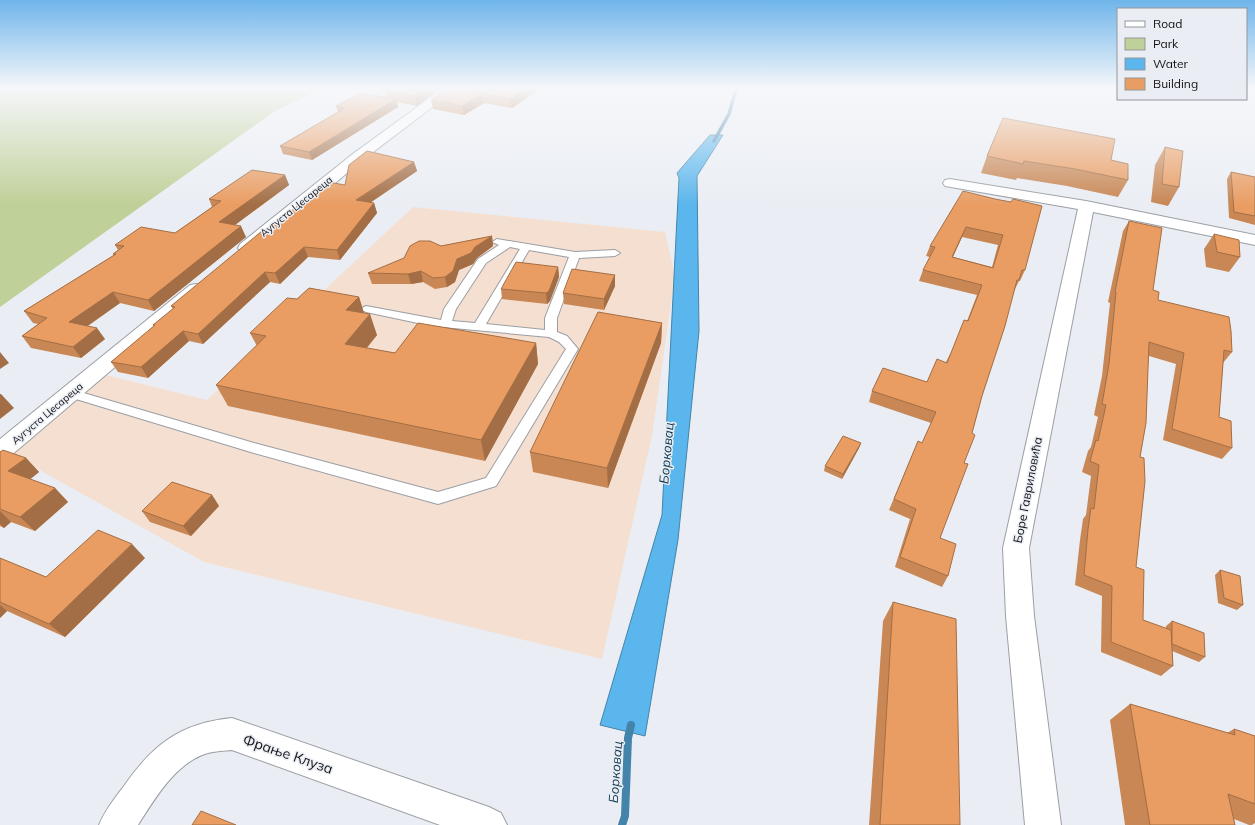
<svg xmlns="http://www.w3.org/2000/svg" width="1255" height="825" viewBox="0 0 1255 825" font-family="Mulish,sans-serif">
<rect width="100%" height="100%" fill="#eaeef4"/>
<polygon fill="#f4dfd1" points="413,207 665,232 675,276 652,436 602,659 204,562 11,454 106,375 207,400"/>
<polygon fill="#bfd098" points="0,89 321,89 275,111 0,307"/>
<polygon fill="#5ab6ec" stroke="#4484ab" points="710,135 723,135 697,176 699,331 678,540 645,736 600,725 662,515 679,178 677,173"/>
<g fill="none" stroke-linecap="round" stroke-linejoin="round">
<polyline stroke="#4484ab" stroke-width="3.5" points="714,141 729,114 736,89"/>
<polyline stroke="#4484ab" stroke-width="8" points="622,825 625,816 628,738 631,725"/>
<defs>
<path id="lane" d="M 497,239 L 575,252 L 615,250 L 620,253 L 615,256 L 579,258 L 557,318 L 557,332 L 567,336 L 578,349 L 496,486 L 438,504 L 254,453 L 66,396 L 64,393 L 66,390 L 70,389 L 254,443 L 438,492 L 486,478 L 566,349 L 559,342 L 549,337 L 432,326 L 366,312 L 360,309 L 366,306 L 441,320 L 444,309 L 478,259 L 499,245 L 492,242 ZM 510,247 L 520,249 L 475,323 L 452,321 L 456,309 L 486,263 ZM 529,250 L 569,257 L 545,318 L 545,330 L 486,324 Z"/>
<g id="street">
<polygon points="442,89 456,89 364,159 252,252 246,253 240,252 238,248 240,244 354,153"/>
<polygon points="950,179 1086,201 1255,235 1255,245 1093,212 1029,548 1034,616 1061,825 1025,825 1006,616 1003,548 1078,209 945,186 943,183 945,180"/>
<polygon points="196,284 202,285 205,289 202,293 8,458 0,461 0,439 190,285"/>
<path d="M 232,718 L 489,807 L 501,813 L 507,825 L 440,825 L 232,750 C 222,751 211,751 202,755 C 173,767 154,800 138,825 L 99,825 C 105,810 115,798 124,786 C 153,744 181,723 232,718 Z"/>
</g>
</defs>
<use href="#lane" stroke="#9b9fa4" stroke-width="2"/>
<use href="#street" stroke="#9b9fa4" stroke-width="2"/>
<use href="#lane" fill="#fff" fill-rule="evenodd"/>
<use href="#street" fill="#fff" fill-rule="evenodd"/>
</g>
<g fill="#c88755" fill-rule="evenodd">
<polygon points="439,89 417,106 397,102 398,107 312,160 283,154 280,146 338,112 336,106 386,97 384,90"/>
<polygon points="445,89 540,89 512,108 484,103 464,115 433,109 431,100"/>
<polygon points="1165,147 1179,187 1168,206 1151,202 1155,165"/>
<polygon points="987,156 1111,160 1128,180 1118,197 1067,186 1017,178 1016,180 981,173"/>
<polygon points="414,162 417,171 370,203 374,203 377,213 340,260 308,257 280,284 270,282 203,344 189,341 148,378 118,372 111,362 154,326 153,325 173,309 171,306 266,231 345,185"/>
<polygon points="1231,172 1255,177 1255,225 1229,218 1227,179"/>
<polygon points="285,175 289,185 235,225 246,237 154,311 120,303 88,326 105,339 81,358 31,348 22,336 38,324 33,323 24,311 114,255 113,254 118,250 115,245 175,233 212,207 209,199"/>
<path d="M 995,199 L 1025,270 L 1020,281 L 1019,281 L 1014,291 L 982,396 L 964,463 L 940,538 L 948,576 L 942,587 L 895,567 L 910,519 L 889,510 L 918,441 L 922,443 L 931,423 L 869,402 L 872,391 L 927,382 L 946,362 L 967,321 L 977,295 L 919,281 L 923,270 L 930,257 L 926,256 L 930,246 ZM 962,237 L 998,245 L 992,267 L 953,257 Z"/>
<polygon points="1129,221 1153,290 1158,300 1232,352 1223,363 1219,417 1232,448 1222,459 1163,440 1176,364 1149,356 1140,457 1136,567 1143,620 1166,629 1166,626 1172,621 1205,657 1199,662 1172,651 1173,666 1161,676 1101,652 1102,596 1075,585 1080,540 1083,519 1086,515 1091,476 1082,472 1088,451 1091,447 1098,417 1094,415 1102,376 1110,303 1108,302 1123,231"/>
<polygon points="1214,234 1240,257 1229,272 1206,267 1204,249"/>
<polygon points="492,236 493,246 477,258 473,264 459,270 455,282 447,287 435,289 423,282 411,284 372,284 368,273 441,246"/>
<polygon points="558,267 559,277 550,301 547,304 502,299 501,289"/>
<polygon points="615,275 615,286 604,310 564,304 563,293"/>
<polygon points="359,297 364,313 377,335 367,348 395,353 536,343 538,364 485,461 228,406 216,385 257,346 250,333 297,299"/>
<polygon points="662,323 661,343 608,488 533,472 530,452"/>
<polygon points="861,443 859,448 842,479 824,471 825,466"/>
<polygon points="0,452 26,458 39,472 30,479 55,488 68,502 35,531 11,522 4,528 0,526"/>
<polygon points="212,495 219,506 191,536 150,522 142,511"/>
<polygon points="0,558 46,577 145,558 65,637 7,611 0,618"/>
<polygon points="1220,570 1243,605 1237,610 1218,603 1215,575"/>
<polygon points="893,602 960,825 869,825 883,621"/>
<polygon points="1130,704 1227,733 1234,729 1255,736 1255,823 1252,825 1249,825 1234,819 1235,825 1125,825 1110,720"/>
</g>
<g fill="#a36e45">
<polygon points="425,89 439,89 417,106 415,96"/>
<polygon points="526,89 540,89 512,108 510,99"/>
<polygon points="482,93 484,103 464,115 462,106"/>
<polygon points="396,99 398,107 312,160 309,152"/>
<polygon points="414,162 417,171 359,210 356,200"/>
<polygon points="285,175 289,185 224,233 219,222"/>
<polygon points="374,203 377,213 340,260 337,250"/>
<polygon points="241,226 246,237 154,311 148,300"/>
<polygon points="966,227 962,237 948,267 952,257"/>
<polygon points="492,236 493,246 477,258 473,264 459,270 455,282 447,287 445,277 457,259"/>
<polygon points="304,247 308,257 280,284 275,273"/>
<polygon points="558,267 559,277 550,301 547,304 546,293"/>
<polygon points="421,271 423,282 411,284 408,274"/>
<polygon points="265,272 270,282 203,344 198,334"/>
<polygon points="615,275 615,286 604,310 604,299"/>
<polygon points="113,292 120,303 77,333 69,322"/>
<polygon points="359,297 365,317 346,310"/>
<polygon points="370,314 377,335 353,364 345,344"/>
<polygon points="662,323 661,343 608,488 607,468"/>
<polygon points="97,328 105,339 81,358 73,347"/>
<polygon points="183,331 189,341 148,378 141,367"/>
<polygon points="536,343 538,364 485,461 481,440"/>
<polygon points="0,352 9,363 0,369"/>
<polygon points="0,394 1,394 14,408 0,419"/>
<polygon points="861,443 859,448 842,479 843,474"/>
<polygon points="26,458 39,472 22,486 8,471"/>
<polygon points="55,488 68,502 35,531 20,517"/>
<polygon points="212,495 219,506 191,536 183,526"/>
<polygon points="0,511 11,522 4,528 0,524"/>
<polygon points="132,544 145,558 65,637 49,624"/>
<polygon points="0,605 7,611 0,618"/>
</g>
<g fill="#e99d63" stroke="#a36e45" fill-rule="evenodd">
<polygon points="386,89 425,89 415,96 384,90"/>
<polygon points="445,89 526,89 510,99 482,93 462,106 431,100"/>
<polygon points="361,93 396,99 309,152 280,146 345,108 336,106"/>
<polygon points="1003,118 1115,139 1111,160 1128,164 1128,180 1075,169 1024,161 1023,164 987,156"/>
<polygon points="1165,147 1183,151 1179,187 1162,184"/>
<polygon points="367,151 414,162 356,200 374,203 337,250 304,247 275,273 265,272 198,334 183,331 141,367 111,362 155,325 153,325 175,307 171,306 262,231 266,231 328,182 345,185 349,165"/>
<polygon points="252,170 285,175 219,222 241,226 148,300 113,292 69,322 97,328 73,347 22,336 47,318 24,311 116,254 113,254 124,246 115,245 141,227 175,233 221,201 209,199"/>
<polygon points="1231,172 1255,177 1255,216 1234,212"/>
<path d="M 963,191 L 995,199 L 1011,202 L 1013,199 L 1042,206 L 1025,270 L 1022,270 L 1019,280 L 1017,280 L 1005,326 L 982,396 L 972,433 L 975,435 L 964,463 L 968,464 L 940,538 L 956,544 L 948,576 L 900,557 L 916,509 L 894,499 L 918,441 L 922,443 L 936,412 L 872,391 L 883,368 L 927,382 L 937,359 L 947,363 L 964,320 L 968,321 L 982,285 L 923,270 L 935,247 L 930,246 ZM 966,227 L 1003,235 L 993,268 L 952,257 Z"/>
<polygon points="1129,221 1162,228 1153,290 1159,292 1158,300 1229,317 1231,331 1232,352 1224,350 1219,417 1231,421 1232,448 1172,429 1184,353 1149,342 1146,423 1140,457 1144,458 1145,481 1136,567 1144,570 1143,620 1171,630 1173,666 1111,642 1112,586 1084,575 1088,529 1091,508 1094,509 1099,465 1090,461 1096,440 1098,441 1106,405 1102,404 1109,364 1116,292 1115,292"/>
<polygon points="1214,234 1239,240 1240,257 1217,252"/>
<polygon points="492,236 475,247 471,253 457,259 453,271 445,277 433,278 421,271 408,274 368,273 404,258 410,246 419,241 430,241 441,246"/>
<polygon points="516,262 558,267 549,291 546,293 501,289"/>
<polygon points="572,269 615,275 604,299 563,293"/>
<polygon points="309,288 359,297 346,310 370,314 345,344 395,353 418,323 536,343 481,440 216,385 266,336 250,333 287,298 297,299"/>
<polygon points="598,312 662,323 607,468 530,452"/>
<polygon points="843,436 861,443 843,474 825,466"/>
<polygon points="3,450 26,458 8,471 55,488 20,517 0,509 0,452"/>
<polygon points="172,482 212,495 183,526 142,511"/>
<polygon points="98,530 132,544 49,624 0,602 0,558 46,577"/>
<polygon points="1220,570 1240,576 1243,605 1224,598"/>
<polygon points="893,602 956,619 960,825 880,825"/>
<polygon points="1172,621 1204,633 1205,657 1172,644"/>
<polygon points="1130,704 1235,735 1234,729 1255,736 1255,804 1228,794 1235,825 1150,825"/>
<polygon points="201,811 236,825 192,825"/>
</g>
<linearGradient id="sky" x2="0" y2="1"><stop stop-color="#6fb5ea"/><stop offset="0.43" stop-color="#f6f7fa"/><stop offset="1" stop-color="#f6f7fa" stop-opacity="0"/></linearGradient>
<rect width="1255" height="205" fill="url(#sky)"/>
<g text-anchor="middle" stroke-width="3" stroke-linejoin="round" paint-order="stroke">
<g font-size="10" fill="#101113" stroke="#eaeef4">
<text transform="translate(296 206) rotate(-39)" y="4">Аугуста Цесареца</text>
<text transform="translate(47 413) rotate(-40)" y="4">Аугуста Цесареца</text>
</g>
<g font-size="12" fill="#101113" stroke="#eaeef4">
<text transform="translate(1028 490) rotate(-79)" y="4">Боре Гавриловића</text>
</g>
<g font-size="13" font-style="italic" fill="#0b344a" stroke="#eaeef4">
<text transform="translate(666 453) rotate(-85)" y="5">Борковац</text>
<text transform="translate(615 772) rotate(-86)" y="5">Борковац</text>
</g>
<g font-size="14" fill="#101113" stroke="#eaeef4">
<text transform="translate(288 754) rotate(19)" y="5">Фрање Клуза</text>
</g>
</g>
<rect x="1117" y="8" width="130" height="92" fill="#eaeef4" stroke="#93969a"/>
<rect x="1125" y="21" width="20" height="6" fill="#ffffff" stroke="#93969a"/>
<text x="1153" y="28" font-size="12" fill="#101113">Road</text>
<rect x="1125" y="38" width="20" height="12" fill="#bfd098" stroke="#93969a"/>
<text x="1153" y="48" font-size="12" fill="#101113">Park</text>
<rect x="1125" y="58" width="20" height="12" fill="#5ab6ec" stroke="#93969a"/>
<text x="1153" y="68" font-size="12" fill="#101113">Water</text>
<rect x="1125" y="78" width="20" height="12" fill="#e99d63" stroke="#93969a"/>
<text x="1153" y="88" font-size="12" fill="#101113">Building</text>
</svg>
